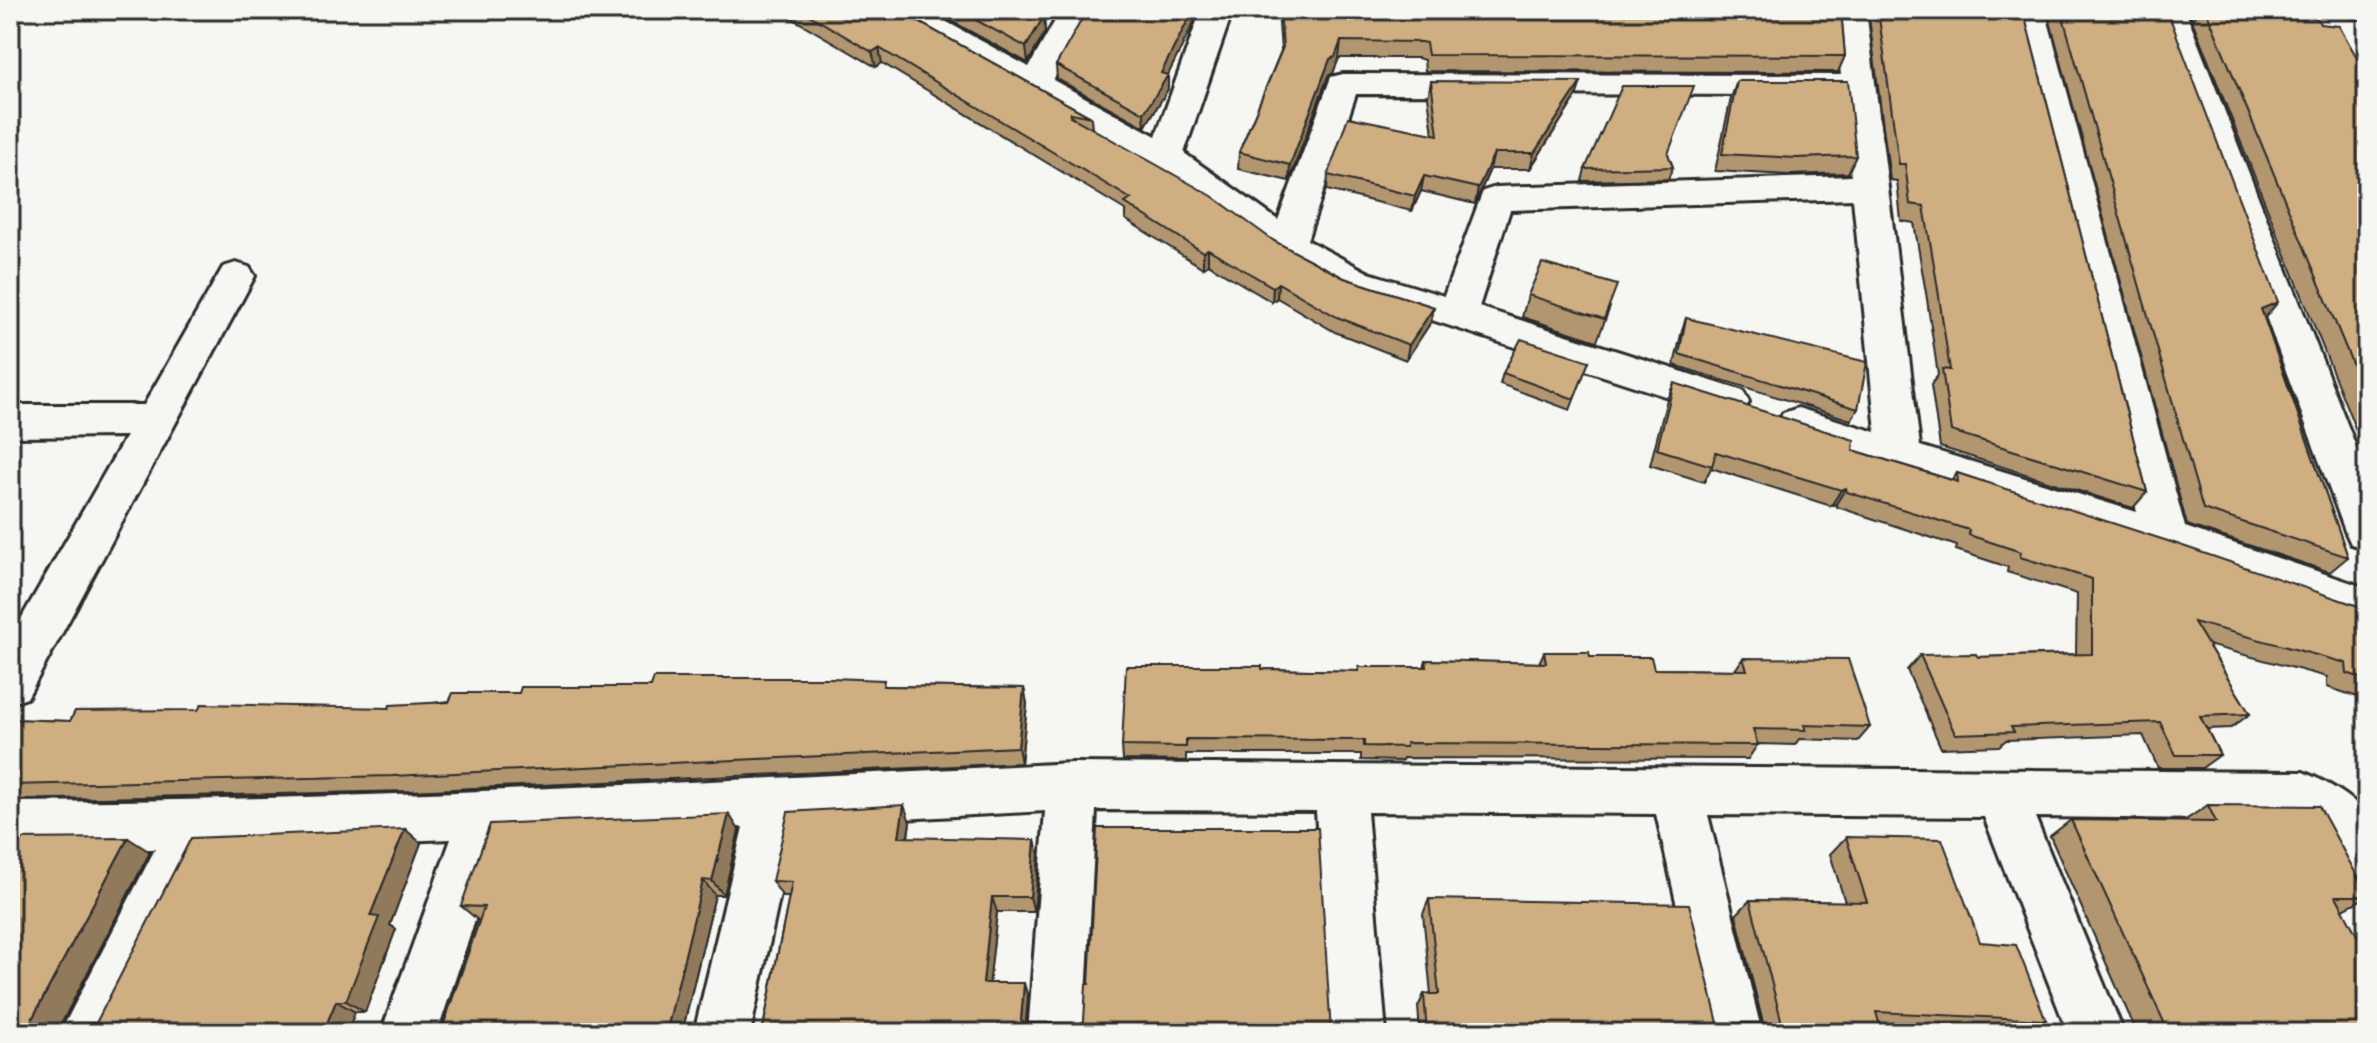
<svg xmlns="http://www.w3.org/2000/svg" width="2377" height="1043" viewBox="0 0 2377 1043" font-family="'Indie Flower',sans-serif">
<rect width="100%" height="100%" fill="#f6f6f2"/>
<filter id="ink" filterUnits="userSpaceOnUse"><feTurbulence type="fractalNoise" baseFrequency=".0125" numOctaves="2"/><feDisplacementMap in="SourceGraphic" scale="16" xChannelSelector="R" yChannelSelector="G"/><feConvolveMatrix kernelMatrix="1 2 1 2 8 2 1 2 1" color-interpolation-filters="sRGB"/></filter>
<g filter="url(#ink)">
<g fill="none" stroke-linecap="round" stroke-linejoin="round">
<defs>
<g id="minor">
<path d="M 886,10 L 925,10 L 1029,67 L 1061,10 L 1093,10 L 1053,80 L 1156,136 L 1201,10 L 1233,10 L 1184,153 L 1278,220 L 1331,77 L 1343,74 L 1841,75 L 1834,10 L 1866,10 L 1920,446 L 2137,512 L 2013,10 L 2045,10 L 2185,527 L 2367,588 L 2367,626 L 2160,555 L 1783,435 L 1777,424 L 1783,413 L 1798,408 L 1876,432 L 1853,199 L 1510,210 L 1479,307 L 1743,391 L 1749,402 L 1743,413 L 1729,417 L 1343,291 L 1274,254 L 1154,164 L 891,17 ZM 1356,94 L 1843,95 L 1851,176 L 1496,187 L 1483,191 L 1444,296 L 1369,273 L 1307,240 Z"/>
<polygon points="2153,10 2185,10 2367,475 2367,549 2351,544 2345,531"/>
<polygon points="2188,10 2277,10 2367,22 2367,40 2204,19 2193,17"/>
<polygon points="236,263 249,267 255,276 27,698 10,704 10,638 126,436 10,437 10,405 144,405 223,267"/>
<path d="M 1072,763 L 2303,772 C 2327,782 2350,795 2367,814 L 2367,878 L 2348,871 L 2319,835 L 2295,820 L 2035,817 L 2124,1033 L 2068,1033 L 1984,817 L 1708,815 L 1762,1033 L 1706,1033 L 1656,814 L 1367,812 L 1386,1033 L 1330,1033 L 1316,811 L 1096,810 L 1084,1033 L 1028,1033 L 1045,811 L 795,825 L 750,1033 L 694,1033 L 743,827 L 503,837 L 437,1033 L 381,1033 L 451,839 L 210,849 L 118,1033 L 60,1033 L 155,849 L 10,850 L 10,802 C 365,800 718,781 1072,763 Z"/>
</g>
<polygon id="secondary" points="2311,10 2343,10 2367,54 2367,93 2355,90 2351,83"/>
</defs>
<use href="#minor" stroke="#2b2b2b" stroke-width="6"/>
<use href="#secondary" stroke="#2b2b2b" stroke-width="6"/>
<use href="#minor" fill="#f6f6f2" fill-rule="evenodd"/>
<use href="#secondary" fill="#f6f6f2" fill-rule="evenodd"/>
</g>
<g fill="#b29670" stroke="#2b2b2b" stroke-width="2">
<polygon points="778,10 897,10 1091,117 1092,129 1274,241 1344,278 1434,307 1431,322 1406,360 1335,332 1277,298 1272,302 1208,264 1203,268 1125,219 1125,210 882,63 876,67"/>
<polygon points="931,10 1032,10 1044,16 1045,32 1028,63"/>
<polygon points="1278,10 1841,10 1845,56 1838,72 1425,71 1424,60 1418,58 1339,58 1333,73 1328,76 1289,181 1238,169 1239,152 1281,51"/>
<polygon points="1868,10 2023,10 2147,492 2133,508 1940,447 1931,385 1938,375 1927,299 1914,223 1901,221 1897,181 1890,180"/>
<polygon points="2047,10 2167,10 2264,318 2348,557 2330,572 2187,525"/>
<polygon points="2199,10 2255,10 2320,24 2367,75 2367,458 2192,20"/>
<polygon points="1056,65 1168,75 1168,89 1145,127 1057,79"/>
<polygon points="1431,81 1576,97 1530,169 1490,169 1475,204 1421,191 1412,211 1327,190 1328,175 1433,134 1428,97"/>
<polygon points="1737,81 1856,156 1848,173 1789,175 1715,171 1731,98"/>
<polygon points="1668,154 1673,167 1668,179 1582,181 1585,169"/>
<polygon points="1528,295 1610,307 1597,341 1522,317"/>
<polygon points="1686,318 1858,409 1851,420 1674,365 1682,330"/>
<polygon points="1589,361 1570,410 1500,384 1503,373"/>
<polygon points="1674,383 1853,450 1952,480 1957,473 2367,609 2367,700 2327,687 2327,677 2208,645 2250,714 2231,728 2207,729 2220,755 2202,768 2158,768 2143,735 2006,740 1999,746 1941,748 1907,670 1920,655 1978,657 2076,654 2077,594 2007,572 2008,567 1956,550 1957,546 1837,507 1836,504 1831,506 1711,468 1704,482 1650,465 1667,399"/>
<polygon points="1544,652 1590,657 1654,669 1735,670 1743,658 1870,727 1858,741 1799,739 1795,745 1758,744 1748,759 1403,758 1402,761 1361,760 1361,754 1186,754 1186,761 1123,760 1122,746 1262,669 1358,671 1359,667 1424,667 1426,660 1539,663"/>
<polygon points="886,686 1024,688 1027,704 1021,763 409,791 10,800 10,719 70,721 389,708 519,693"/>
<polygon points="2208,805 2367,894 2367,897 2343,909 2367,1033 2137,1033 2050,836 2071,820 2184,821"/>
<polygon points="910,822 908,838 1039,855 1034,912 997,912 989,983 1028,997 1026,1023 1331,1033 762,1033 789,897 783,897 772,881"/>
<polygon points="739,830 724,895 715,895 682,1033 433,1033 441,1032 479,921 461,906"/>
<polygon points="1846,837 1980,942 2046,1020 2023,1032 1880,1026 1882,1033 1420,1033 1418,1007 1424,994 1431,994 1423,914 1429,899 1718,1023 1763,1023 1736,915 1750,900 1845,902 1830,854"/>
<polygon points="421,843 390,925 396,929 365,1012 355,1012 347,1033 10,1033 150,852 61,1024 96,1023"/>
</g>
<g fill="#917a5b" stroke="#2b2b2b" stroke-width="2">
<polygon points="1193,10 1200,10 1167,77 1168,75 1168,89 1145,127 1144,113 1161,73"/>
<polygon points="1044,16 1045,32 1028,63 1026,47"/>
<polygon points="1341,41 1339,58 1333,73 1328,76 1289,181 1290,165 1330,59"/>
<polygon points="879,48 882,63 876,67 872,52"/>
<polygon points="1581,82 1576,97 1530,169 1534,153"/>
<polygon points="1494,153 1490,169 1475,204 1478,188"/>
<polygon points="1424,176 1421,191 1412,211 1415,196"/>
<polygon points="1208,249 1208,264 1203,268 1203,252"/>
<polygon points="1278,283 1277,298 1272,302 1273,287"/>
<polygon points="2278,302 2264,319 2261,309"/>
<polygon points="1434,307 1431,322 1406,360 1409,345"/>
<polygon points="1846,488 1836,504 1831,506 1841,490"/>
<polygon points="1024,688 1027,704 1021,763 1018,747"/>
<polygon points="904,805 910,822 905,853 899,837"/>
<polygon points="729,814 739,830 724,895 712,881"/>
<polygon points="405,829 421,843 390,925 396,929 365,1012 346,1001 370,916"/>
<polygon points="128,838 150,852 57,1032 34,1025 31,1021"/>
<polygon points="1035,840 1039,855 1034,912 1030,897"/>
<polygon points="703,880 715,895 682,1033 671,1033 667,1029"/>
<polygon points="992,897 997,912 988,996 983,983"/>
<polygon points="1024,983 1028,997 1025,1033 1021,1020"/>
<polygon points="336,1001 355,1012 347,1033 323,1033"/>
<polygon points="545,1026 554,1033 542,1033"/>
</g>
<g fill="#cfae82" stroke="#2b2b2b" stroke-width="2">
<polygon points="801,10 897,10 1091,117 1071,113 1070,116 1212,196 1274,241 1344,278 1434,307 1409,345 1337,317 1278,283 1273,287 1208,249 1203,252 1125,203 1131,199 879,48 872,52"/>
<polygon points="957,10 1032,10 1044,16 1026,47"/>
<polygon points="1087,10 1193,10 1161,73 1168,75 1144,113 1056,65"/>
<polygon points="1280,10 1841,10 1845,56 1428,55 1426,43 1421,42 1341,41 1335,57 1330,59 1290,165 1239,152 1283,47"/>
<polygon points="1878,10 2023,10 2147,492 1951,431 1942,369 1950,370 1937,283 1924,206 1910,204 1905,164 1899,164"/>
<polygon points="2061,10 2167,10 2278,302 2261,309 2348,557 2203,509"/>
<polygon points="2206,10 2255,10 2317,18 2320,24 2339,26 2367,75 2367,399"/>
<polygon points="1431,81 1581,82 1534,153 1494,153 1478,188 1424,176 1415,196 1328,175 1348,117 1438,135"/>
<polygon points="1737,81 1848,81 1856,156 1796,158 1722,154"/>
<polygon points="1622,86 1694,86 1668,154 1673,167 1585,169"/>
<polygon points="1542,263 1617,285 1604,319 1528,295"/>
<polygon points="1686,318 1867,362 1858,409 1679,354"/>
<polygon points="1521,339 1589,361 1574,399 1503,373"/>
<polygon points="1674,383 1854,440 1853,450 1958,482 1957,473 2174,543 2367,609 2367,680 2347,673 2346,663 2194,622 2250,714 2200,716 2220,755 2176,755 2160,722 2011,727 2014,732 1955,734 1920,655 1976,654 1978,657 2092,654 2092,579 2020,557 2021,552 1969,535 1969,530 1847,492 1846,488 1841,490 1716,452 1712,466 1657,449"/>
<polygon points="1544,652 1589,652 1590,657 1651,657 1654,669 1747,670 1743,658 1848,659 1870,727 1804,725 1806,730 1753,729 1758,745 1406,743 1406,747 1364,746 1364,740 1186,739 1186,747 1122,746 1126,666 1262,666 1262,669 1359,671 1359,667 1427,667 1426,660 1546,663"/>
<polygon points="654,678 831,678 884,680 883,686 1024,688 1018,747 392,776 10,785 10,719 70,721 75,711 198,710 202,704 389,708 390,705 449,702 453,693 519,693 521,687 651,687"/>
<polygon points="904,805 899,837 1035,840 1030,897 992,897 983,983 1024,983 1021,1020 1024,1023 1081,1023 1084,1021 1086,984 1089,984 1097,828 1318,828 1331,1033 762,1033 792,882 772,881 788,812"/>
<polygon points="2208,805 2319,806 2367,894 2367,896 2336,896 2367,954 2367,1033 2169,1033 2071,820 2216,822"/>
<polygon points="729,814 712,881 703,880 667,1029 545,1026 542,1033 433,1033 441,1032 484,907 461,906 490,824"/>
<polygon points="405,829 370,916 379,917 346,1001 336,1001 323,1033 10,1033 10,839 128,838 31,1021 34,1025 96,1023 191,838"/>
<polygon points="1846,837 1942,839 1980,942 2016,945 2046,1020 1876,1012 1882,1033 1427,1033 1424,994 1439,994 1429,899 1689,904 1718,1023 1778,1023 1781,1019 1750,900 1867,902"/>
</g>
</g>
<rect width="2377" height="1043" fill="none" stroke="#f6f6f2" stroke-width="40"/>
<rect x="20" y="20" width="2337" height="1003" fill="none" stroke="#2b2b2b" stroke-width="3" filter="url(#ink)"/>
</svg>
